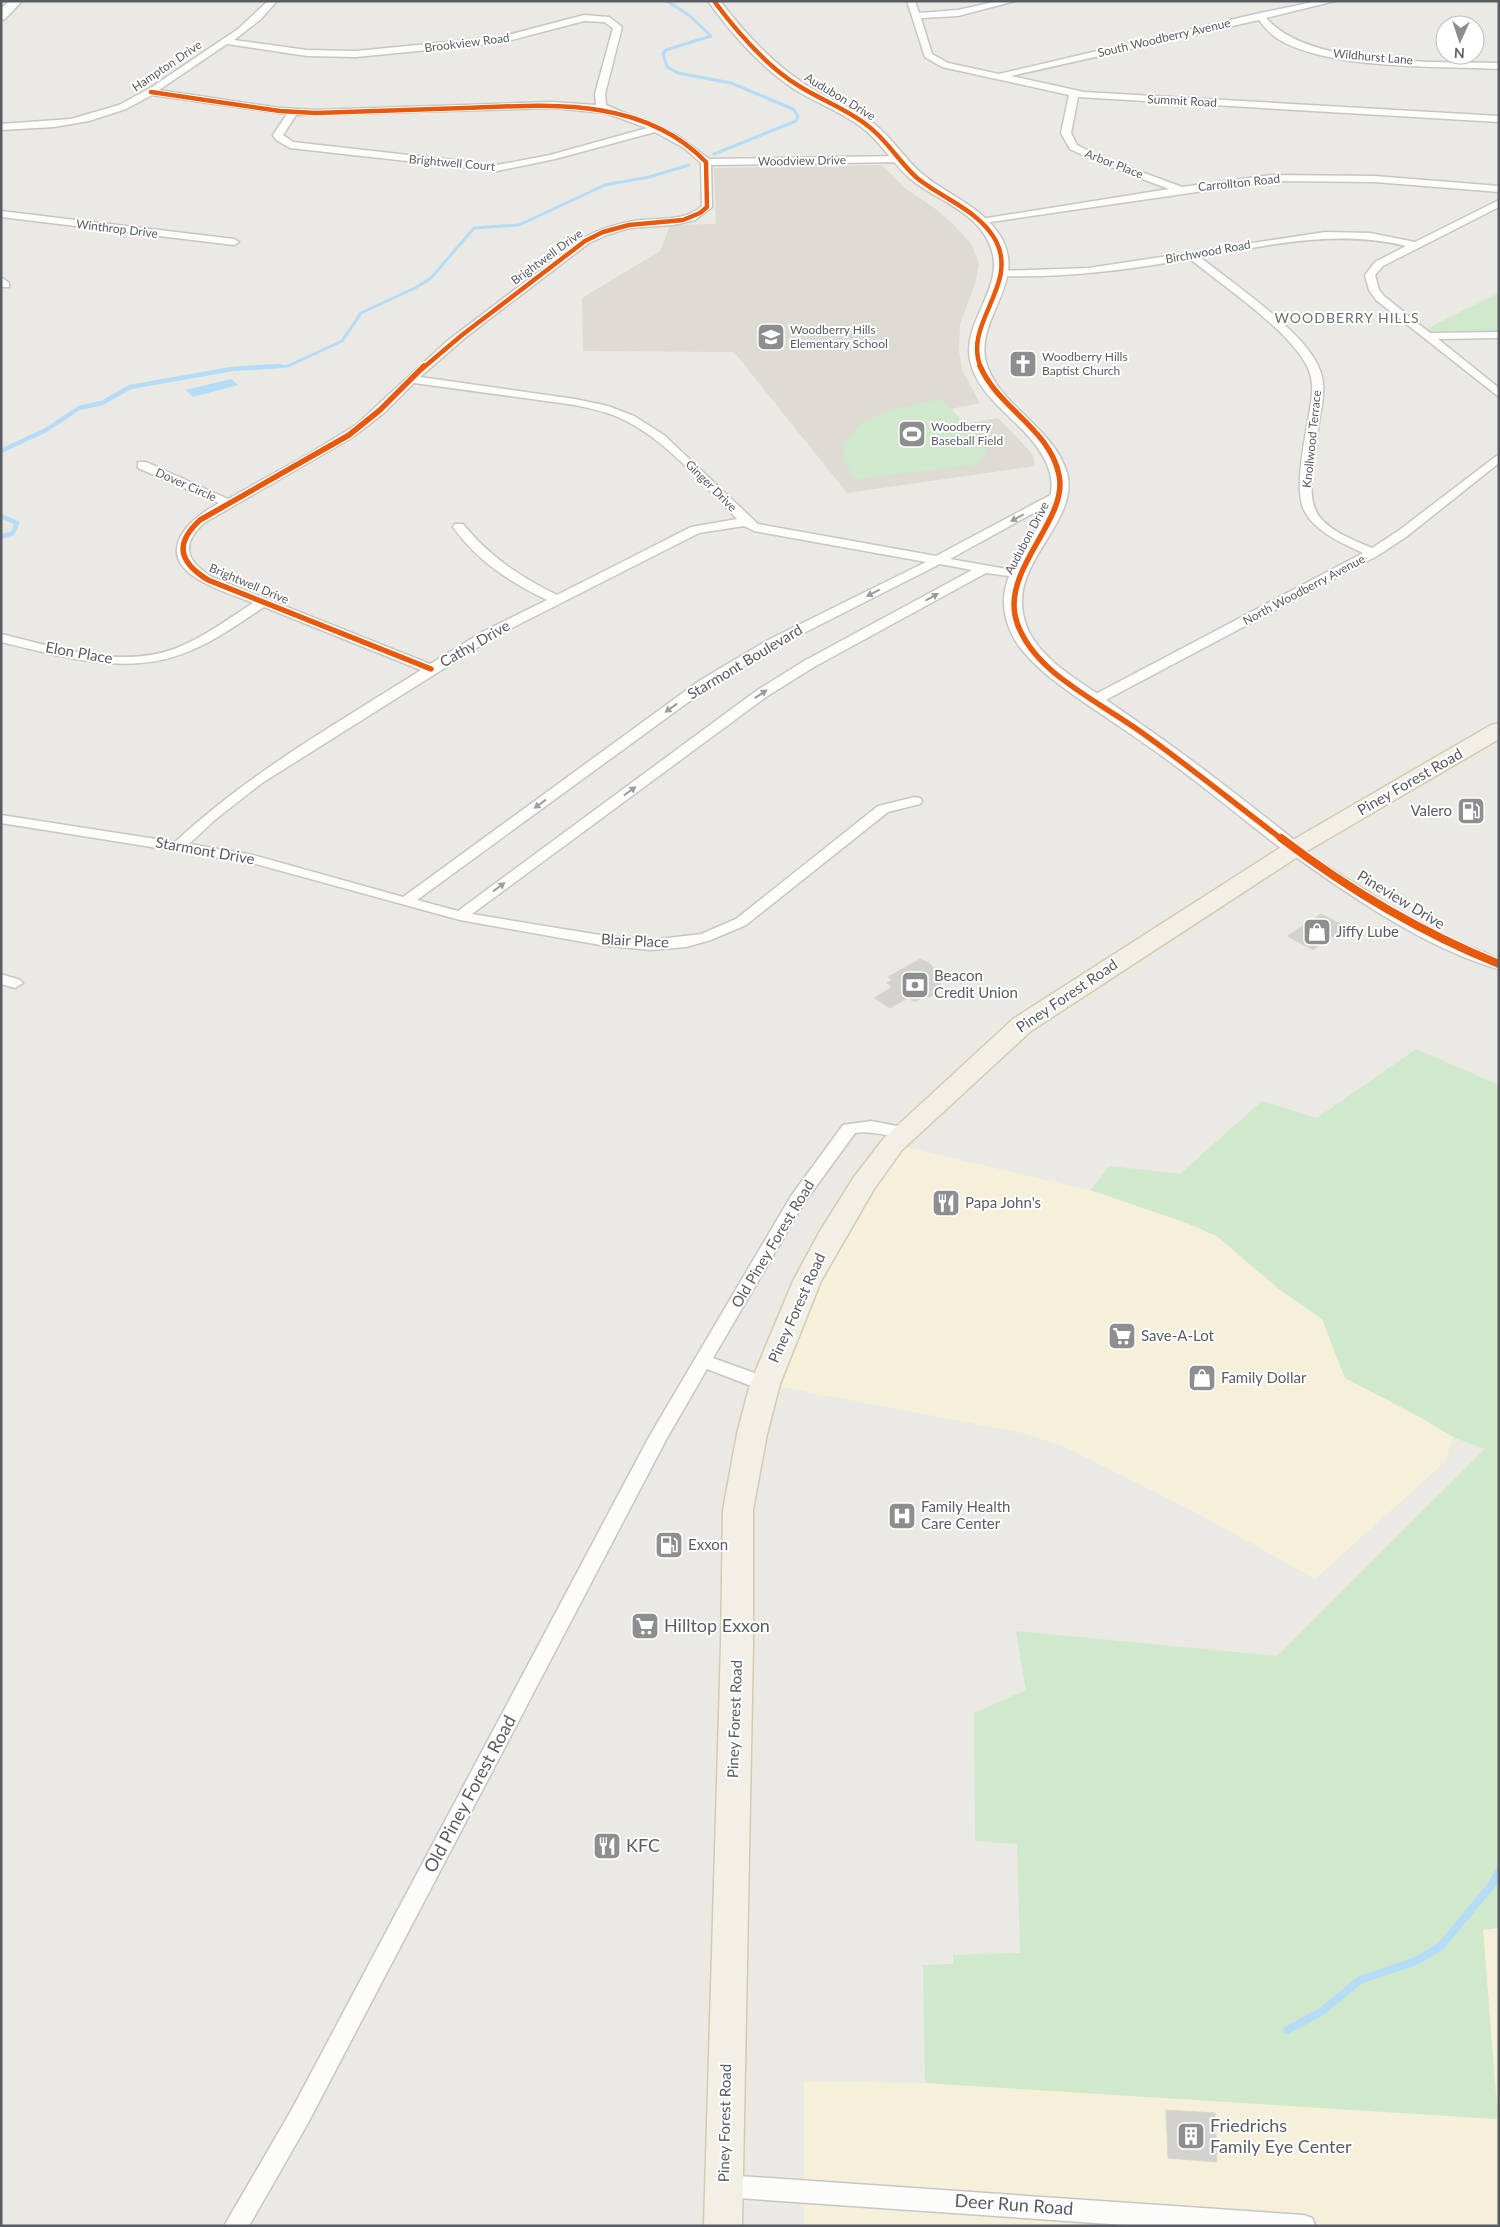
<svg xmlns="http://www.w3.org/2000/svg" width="1500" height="2227" viewBox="0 0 1500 2227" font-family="Lato,sans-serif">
<rect width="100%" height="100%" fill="#eae9e3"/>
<g fill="#f6efda">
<polygon points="893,1144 1105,1194 1187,1223 1216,1236 1279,1289 1322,1319 1345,1378 1418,1416 1453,1437 1445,1462 1315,1579 1198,1514 1065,1447 1023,1433 765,1384"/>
<polygon points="1499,1928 1499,2226 804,2226 804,2081 925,2083 1497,2119 1483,1929"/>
</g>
<polygon fill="#dddbd3" points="882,165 905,188 937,210 954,225 971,244 979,263 976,281 960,324 959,350 962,370 980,403 951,409 964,424 998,418 1028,449 1033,456 1035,466 847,493 734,352 583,351 582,298 660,251 670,225 716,224 714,168"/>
<g fill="#d0e8cc">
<polygon points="1499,293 1499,335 1429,336 1422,331"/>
<polygon points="942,399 988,452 974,465 855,479 843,458 844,444 860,424 892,409"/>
<polygon points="1416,1049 1499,1085 1499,1928 1483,1930 1498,2119 925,2083 923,1965 953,1964 953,1955 1020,1953 1017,1844 975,1841 974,1713 1026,1690 1016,1631 1277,1656 1485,1449 1453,1437 1418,1416 1345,1378 1322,1319 1279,1289 1217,1236 1187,1223 1090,1190 1110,1166 1180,1174 1262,1101 1317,1118"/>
</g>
<polygon fill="#b5dcf7" points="231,379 238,385 193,397 186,390"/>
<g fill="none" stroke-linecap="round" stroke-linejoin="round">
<g stroke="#b5dcf7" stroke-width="3">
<polyline points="667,1 690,16 711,36 666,50 663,54 667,67 678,73 731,83 793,109 798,116 796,121 714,154"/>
<polyline points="257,368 288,366 342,341 361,313 417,287 431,278 474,228 519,225 605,185 649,177 689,165"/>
</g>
<g stroke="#b5dcf7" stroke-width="4.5">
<polyline points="1,451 46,430 79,408 102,403 130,387 232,369 280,366"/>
<polyline points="1,516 17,523 13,533 1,537"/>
</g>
<polyline stroke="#b5dcf7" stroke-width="8" points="1287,2030 1321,2012 1360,1980 1416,1961 1441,1946 1490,1887 1499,1872"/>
</g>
<g fill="#d3d2ce" stroke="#dad7d2">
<polygon points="1321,914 1347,927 1313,950 1287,936"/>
<polygon points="920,959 929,963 940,975 941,983 934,994 928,998 923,997 915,1002 908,998 890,1008 874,998 892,987 887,983 892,980 888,977"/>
<polygon points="1166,2110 1215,2113 1217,2162 1168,2158"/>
</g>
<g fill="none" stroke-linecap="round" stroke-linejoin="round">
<defs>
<g id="street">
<path d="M 268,1 L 277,1 L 261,19 L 234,40 L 307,50 L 356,51 L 500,37 L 584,15 L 609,17 L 622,27 L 605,94 L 606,105 L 678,136 L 709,159 L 898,156 L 903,159 L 898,162 L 711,165 L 712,207 L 695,220 L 673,225 L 629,228 L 607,235 L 589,243 L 466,337 L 420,377 L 575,399 L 608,406 L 634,416 L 664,435 L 758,524 L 936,556 L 1056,492 L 1064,492 L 1066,495 L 950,559 L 1023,572 L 1025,575 L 1023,578 L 986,573 L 814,667 L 766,697 L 472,914 L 600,935 L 651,940 L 701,934 L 736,919 L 878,806 L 915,797 L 920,798 L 922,801 L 920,804 L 888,812 L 746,925 L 711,940 L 686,947 L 651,950 L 600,945 L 460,920 L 252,863 L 1,823 L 1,815 L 175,842 C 249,773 336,724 421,670 L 264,607 C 241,622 218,639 192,650 C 130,678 64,657 1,642 L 1,634 C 56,647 119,669 174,649 C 203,638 228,619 253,603 C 237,596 218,591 203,582 C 153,556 184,522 219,503 L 138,468 L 138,462 L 146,462 L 228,499 L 307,455 L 356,425 L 446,342 L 581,239 C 598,230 615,224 634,221 C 657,217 683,223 702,206 L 701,163 L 684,148 L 655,132 L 555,159 L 497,171 L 290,148 L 276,140 L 273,135 L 287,114 L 152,95 L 126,109 L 89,121 L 54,127 L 1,130 L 1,124 L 71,119 L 119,105 L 152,87 L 238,29 ZM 584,21 L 604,22 L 613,28 L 595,94 L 596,105 L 552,102 L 316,110 L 280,108 L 159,90 L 227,44 L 307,56 L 356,57 L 500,43 ZM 552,108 L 606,113 L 647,128 L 550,155 L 497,165 L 293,142 L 283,135 L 296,115 ZM 414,383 L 575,405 C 592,409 610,412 626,421 C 668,442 704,486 737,519 L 691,527 L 557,595 C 520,577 489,556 463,524 L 455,524 L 453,527 C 477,561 510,582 547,600 L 484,631 L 430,664 L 212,577 C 186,561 180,545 204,523 L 353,437 L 384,413 ZM 744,526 L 754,531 L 926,562 L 766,641 L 699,681 L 403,897 L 253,855 L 189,844 L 216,819 L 262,783 L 494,637 L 699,533 ZM 940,564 L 972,570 L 804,661 L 756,691 L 458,911 L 417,900 L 709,687 L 776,647 Z"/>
<path d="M 907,1 L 915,1 L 919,13 L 958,10 L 998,1 L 1015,1 L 958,16 L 921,18 L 932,54 L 948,63 L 999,74 L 1260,13 L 1318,1 L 1335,1 L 1266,18 C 1310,68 1436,61 1499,63 L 1499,69 C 1439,66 1328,70 1278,39 C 1270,34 1264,27 1259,20 L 1011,76 L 1084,92 L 1499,116 L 1499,122 L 1078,97 L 1071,133 L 1077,145 L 1101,157 L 1182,187 L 1272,175 L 1375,176 L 1499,186 L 1499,192 L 1375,182 L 1272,181 L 977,224 L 976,222 L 981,219 L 1169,189 L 1095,161 L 1070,149 L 1061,133 L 1069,95 L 942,67 L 925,57 Z"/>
<path d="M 1499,200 L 1499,207 L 1383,266 L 1375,275 L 1379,290 L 1384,296 L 1430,333 L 1499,332 L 1499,338 L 1438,339 L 1499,388 L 1499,397 L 1376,300 L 1369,290 L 1365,275 L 1375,262 L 1406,246 C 1337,229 1269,245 1200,257 C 1231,282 1305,332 1319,368 C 1326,383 1323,400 1320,416 C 1317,439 1305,490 1316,511 C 1325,530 1354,540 1372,548 L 1398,531 L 1499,454 L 1499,463 L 1406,537 L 1377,556 L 1100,703 L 1090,703 L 1088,700 L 1090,697 L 1363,553 C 1342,543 1317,533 1305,512 C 1293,492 1305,438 1309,415 C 1312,399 1315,381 1307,366 C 1290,331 1221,284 1190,259 C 1127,270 1065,278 1001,276 L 996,273 L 997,271 L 1089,268 L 1325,232 L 1370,233 L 1415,242 Z"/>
<polygon points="1,211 234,239 239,242 234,245 1,217"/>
<polygon points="1,277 9,283 9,287 1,287"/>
<path d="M 1294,845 L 1398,911 L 1451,939 L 1499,959 L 1499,969 C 1430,951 1347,894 1289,852 L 1287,849 Z"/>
<polygon points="1,974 20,980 23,983 15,988 1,984"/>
<path d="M 871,1121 L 913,1129 L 915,1133 L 913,1137 C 897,1141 875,1129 855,1133 L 804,1203 L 713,1358 L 771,1379 L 774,1384 L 771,1389 L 765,1390 L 759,1389 L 707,1369 L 667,1438 L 308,2123 L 249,2226 L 224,2226 L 292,2109 L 649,1437 L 791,1196 L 843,1125 Z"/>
<polygon points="724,2175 1304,2215 1312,2218 1316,2226 1139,2226 724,2197 716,2194 712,2186 716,2178"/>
</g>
<g id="secondary">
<polygon points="9,1 22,1 5,19 1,20 1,9"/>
<path d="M 708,1 L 720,1 C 743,31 771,62 803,83 C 825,98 852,107 873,123 C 894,139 906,162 926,177 C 952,197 985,209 1002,239 C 1026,283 975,319 986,362 C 998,406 1053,426 1067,473 C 1079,517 1021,556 1022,602 C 1022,614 1026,630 1034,640 C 1049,663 1073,677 1095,692 C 1122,711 1150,730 1176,749 C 1219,780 1260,813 1301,845 L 1304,849 L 1301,853 L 1294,855 L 1287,853 C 1245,821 1205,787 1162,756 C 1137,738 1111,721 1085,703 C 1061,686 1037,670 1019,646 C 1010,634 1004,617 1004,602 C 1003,556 1062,517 1050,473 C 1038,427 979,406 970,360 C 962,319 1009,285 989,243 C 976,212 937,200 913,181 C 893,165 881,141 860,126 C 839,111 815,102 794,89 C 761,67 731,33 708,1 Z"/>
</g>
<polygon id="primary" points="1499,723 1499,739 1302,854 1031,1031 902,1150 874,1189 821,1281 780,1384 767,1434 753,1510 753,1645 742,2226 704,2226 721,1645 723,1510 737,1434 750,1384 793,1281 820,1231 854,1177 884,1138 1013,1019 1286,844 1491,725"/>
</defs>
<use href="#street" stroke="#c6c6c5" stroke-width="3"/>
<use href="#secondary" stroke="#c6c7c5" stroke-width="3"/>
<use href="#primary" stroke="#d4caaf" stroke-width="3"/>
<use href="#street" fill="#fcfcfb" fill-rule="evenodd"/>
<use href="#secondary" fill="#fcfcfb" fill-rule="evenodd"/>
<use href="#primary" fill="#f2f0e6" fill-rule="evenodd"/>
<defs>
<g id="cycleway-far2">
<path d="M 714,1 C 737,32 766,66 799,86 C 821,100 847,109 868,126 C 887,140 899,162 917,178 C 943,199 979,210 996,241 C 1019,286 962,324 981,368"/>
<path d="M 151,92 L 280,111 L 316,113 C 366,111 415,110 465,108 C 548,105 642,96 706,162 L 707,207 L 700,213 L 683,220 L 629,225 L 603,232 L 585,241 L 462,335 L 423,368"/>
</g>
<g id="cycleway-far1">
<path d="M 424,366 L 380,410 L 349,435 L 200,520 C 174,544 179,562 208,580 L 431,669"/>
<path d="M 980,366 C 998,408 1050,429 1059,475 C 1068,515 1014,559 1014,605 C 1014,630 1033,654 1050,669 C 1074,691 1113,712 1141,732 C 1189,766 1235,804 1283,840"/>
</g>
<path id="cycleway" d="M 1281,838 C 1349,890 1420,932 1499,964"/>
</defs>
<use href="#cycleway-far2" stroke="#fff" stroke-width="6"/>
<use href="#cycleway-far1" stroke="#fff" stroke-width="8"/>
<use href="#cycleway" stroke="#fff" stroke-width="11"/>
<use href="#cycleway-far2" stroke="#e8590c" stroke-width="4.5"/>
<use href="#cycleway-far1" stroke="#e8590c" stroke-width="5.5"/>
<use href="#cycleway" stroke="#e8590c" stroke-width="8"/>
</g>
<defs><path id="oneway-solid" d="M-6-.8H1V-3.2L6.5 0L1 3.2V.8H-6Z" transform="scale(1.25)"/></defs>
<g fill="#9a9da0">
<use href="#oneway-solid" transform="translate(1017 518) rotate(152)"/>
<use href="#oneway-solid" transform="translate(873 593) rotate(153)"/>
<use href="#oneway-solid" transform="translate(932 597) rotate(-29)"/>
<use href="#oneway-solid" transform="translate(761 694) rotate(-34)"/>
<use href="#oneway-solid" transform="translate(671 708) rotate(144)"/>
<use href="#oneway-solid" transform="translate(630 791) rotate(-36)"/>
<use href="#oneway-solid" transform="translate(540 804) rotate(144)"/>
<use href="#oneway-solid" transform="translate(499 887) rotate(-36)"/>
</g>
<defs>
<symbol id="school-square" viewBox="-11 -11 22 22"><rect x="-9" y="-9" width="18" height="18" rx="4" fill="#8c8e90" stroke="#fff"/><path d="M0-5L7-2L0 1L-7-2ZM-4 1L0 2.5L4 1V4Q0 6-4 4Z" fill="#fff"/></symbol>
<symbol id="church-square" viewBox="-11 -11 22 22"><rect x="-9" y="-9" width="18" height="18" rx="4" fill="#8c8e90" stroke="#fff"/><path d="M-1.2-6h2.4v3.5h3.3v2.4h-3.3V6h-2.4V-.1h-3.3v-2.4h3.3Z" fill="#fff"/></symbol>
<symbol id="stadium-square" viewBox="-11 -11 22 22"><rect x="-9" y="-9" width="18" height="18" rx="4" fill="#8c8e90" stroke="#fff"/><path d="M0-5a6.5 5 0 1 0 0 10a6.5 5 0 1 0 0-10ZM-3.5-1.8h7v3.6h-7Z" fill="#fff"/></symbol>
<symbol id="fuel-square" viewBox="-11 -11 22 22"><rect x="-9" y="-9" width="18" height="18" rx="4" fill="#8c8e90" stroke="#fff"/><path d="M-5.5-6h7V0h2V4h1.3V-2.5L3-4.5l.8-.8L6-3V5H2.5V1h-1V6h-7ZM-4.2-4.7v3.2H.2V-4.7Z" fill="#fff"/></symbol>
<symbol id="shop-square" viewBox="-11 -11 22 22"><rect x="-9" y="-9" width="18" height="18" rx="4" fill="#8c8e90" stroke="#fff"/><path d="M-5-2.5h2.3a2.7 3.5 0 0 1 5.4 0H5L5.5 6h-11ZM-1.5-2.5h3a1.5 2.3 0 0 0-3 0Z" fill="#fff"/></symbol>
<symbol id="bank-square" viewBox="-11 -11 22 22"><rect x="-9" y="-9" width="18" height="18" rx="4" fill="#8c8e90" stroke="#fff"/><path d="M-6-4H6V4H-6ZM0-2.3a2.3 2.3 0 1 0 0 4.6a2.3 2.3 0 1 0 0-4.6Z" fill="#fff"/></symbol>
<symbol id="restaurant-square" viewBox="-11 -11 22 22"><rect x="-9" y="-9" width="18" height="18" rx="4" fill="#8c8e90" stroke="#fff"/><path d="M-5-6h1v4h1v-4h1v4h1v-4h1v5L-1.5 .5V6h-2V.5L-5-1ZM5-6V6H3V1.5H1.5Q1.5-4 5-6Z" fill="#fff"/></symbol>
<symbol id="supermarket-square" viewBox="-11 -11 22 22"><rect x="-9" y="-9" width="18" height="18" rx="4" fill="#8c8e90" stroke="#fff"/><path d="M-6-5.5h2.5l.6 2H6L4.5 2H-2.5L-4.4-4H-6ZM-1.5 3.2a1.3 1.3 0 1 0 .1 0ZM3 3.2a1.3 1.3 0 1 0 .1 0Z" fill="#fff"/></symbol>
<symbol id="hospital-square" viewBox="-11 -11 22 22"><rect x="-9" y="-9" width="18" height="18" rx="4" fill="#8c8e90" stroke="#fff"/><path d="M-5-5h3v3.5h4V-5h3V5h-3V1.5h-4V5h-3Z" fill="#fff"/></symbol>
<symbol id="building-square" viewBox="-11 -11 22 22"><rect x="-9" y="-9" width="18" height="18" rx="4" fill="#8c8e90" stroke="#fff"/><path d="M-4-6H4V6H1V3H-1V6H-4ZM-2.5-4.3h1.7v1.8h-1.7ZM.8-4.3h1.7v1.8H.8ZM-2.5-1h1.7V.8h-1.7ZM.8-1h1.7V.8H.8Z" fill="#fff"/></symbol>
</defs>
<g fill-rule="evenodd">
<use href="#school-square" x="755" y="321" width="32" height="32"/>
<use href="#church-square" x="1007" y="348" width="32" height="32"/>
<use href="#stadium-square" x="896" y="418" width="32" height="32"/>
<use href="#fuel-square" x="1455" y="795" width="32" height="32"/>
<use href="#shop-square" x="1301" y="916" width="32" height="32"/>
<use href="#bank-square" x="899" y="969" width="32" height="32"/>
<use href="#restaurant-square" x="930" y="1187" width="32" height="32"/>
<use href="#supermarket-square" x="1106" y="1320" width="32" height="32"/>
<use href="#shop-square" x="1186" y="1362" width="32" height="32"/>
<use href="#hospital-square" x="886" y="1500" width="32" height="32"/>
<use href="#fuel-square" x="653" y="1529" width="32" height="32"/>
<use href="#supermarket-square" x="629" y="1610" width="32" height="32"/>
<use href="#restaurant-square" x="591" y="1830" width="32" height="32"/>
<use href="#building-square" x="1175" y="2120" width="32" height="32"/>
</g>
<g text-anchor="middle" stroke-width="4" stroke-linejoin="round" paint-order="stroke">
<g font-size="12" fill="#595d63" stroke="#fff">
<text transform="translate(1164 38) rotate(-13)" y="4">South Woodberry Avenue</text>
<text transform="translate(467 43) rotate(-7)" y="4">Brookview Road</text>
<text transform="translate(1373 57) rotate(5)" y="4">Wildhurst Lane</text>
<text transform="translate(167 66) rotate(-34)" y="4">Hampton Drive</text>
<text transform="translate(840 97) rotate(31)" y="4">Audubon Drive</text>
<text transform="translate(1182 101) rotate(3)" y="4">Summit Road</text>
<text transform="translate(802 161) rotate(-1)" y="4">Woodview Drive</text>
<text transform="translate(452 163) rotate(5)" y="4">Brightwell Court</text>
<text transform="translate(1114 164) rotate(21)" y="4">Arbor Place</text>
<text transform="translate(1239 183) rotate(-6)" y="4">Carrollton Road</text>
<text transform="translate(117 229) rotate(7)" y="4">Winthrop Drive</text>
<text transform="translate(1208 252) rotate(-10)" y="4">Birchwood Road</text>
<text transform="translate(547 257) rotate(-36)" y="4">Brightwell Drive</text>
<text transform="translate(1312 439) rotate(-84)" y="4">Knollwood Terrace</text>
<text transform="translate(186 485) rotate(24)" y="4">Dover Circle</text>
<text transform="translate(711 486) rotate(45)" y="4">Ginger Drive</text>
<text transform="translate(1027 538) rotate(-62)" y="4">Audubon Drive</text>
<text transform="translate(249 584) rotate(23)" y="4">Brightwell Drive</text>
<text transform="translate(1304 590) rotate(-28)" y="4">North Woodberry Avenue</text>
</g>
<g font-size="12" fill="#595d63" stroke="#fff" text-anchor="start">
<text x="790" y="334">Woodberry Hills<tspan x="790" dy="14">Elementary School</tspan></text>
<text x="1042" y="361">Woodberry Hills<tspan x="1042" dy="14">Baptist Church</tspan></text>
<text x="931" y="431">Woodberry<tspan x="931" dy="14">Baseball Field</tspan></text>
</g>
<g font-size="14" letter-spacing="1" fill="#6a6f75" stroke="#fff">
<text x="1347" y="323">WOODBERRY HILLS</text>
</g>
<g font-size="15" fill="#595d63" stroke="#fff">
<text transform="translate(475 644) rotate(-30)" y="5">Cathy Drive</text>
<text transform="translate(79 653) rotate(10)" y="5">Elon Place</text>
<text transform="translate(745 662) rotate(-31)" y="5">Starmont Boulevard</text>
<text transform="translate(1410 782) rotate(-30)" y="5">Piney Forest Road</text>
<text transform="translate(205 851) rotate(10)" y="5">Starmont Drive</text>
<text transform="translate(1401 900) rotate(31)" y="5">Pineview Drive</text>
<text transform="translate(635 941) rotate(3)" y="5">Blair Place</text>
<text transform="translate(1067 996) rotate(-34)" y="5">Piney Forest Road</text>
<text transform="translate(773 1244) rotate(-59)" y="5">Old Piney Forest Road</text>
<text transform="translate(797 1308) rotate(-66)" y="5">Piney Forest Road</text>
<text transform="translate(735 1719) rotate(-88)" y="5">Piney Forest Road</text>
<text transform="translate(725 2123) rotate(-89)" y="5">Piney Forest Road</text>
</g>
<g font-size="15" fill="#595d63" stroke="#fff" text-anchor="start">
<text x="1452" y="816" text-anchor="end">Valero</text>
<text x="1336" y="937">Jiffy Lube</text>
<text x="934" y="981">Beacon<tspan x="934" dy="17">Credit Union</tspan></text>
<text x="965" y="1208">Papa John's</text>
<text x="1141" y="1341">Save-A-Lot</text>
<text x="1221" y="1383">Family Dollar</text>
<text x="921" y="1512">Family Health<tspan x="921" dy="17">Care Center</tspan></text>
<text x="688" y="1550">Exxon</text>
</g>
<g font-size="18" fill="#595d63" stroke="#fff" text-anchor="start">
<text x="664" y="1632">Hilltop Exxon</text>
<text x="626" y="1852">KFC</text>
<text x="1210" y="2132">Friedrichs<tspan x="1210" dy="21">Family Eye Center</tspan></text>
</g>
<g font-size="18" fill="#595d63" stroke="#fff">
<text transform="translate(470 1794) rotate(-62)" y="6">Old Piney Forest Road</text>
<text transform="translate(1014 2205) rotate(4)" y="6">Deer Run Road</text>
</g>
</g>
<rect width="1500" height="2227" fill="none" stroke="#595d63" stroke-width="5"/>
<g transform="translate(1460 40) rotate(183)"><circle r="24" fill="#ffffff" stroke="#bdbec1"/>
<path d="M0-4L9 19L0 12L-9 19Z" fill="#8c8e90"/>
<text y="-8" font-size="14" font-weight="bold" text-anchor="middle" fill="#595d63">N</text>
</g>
</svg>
